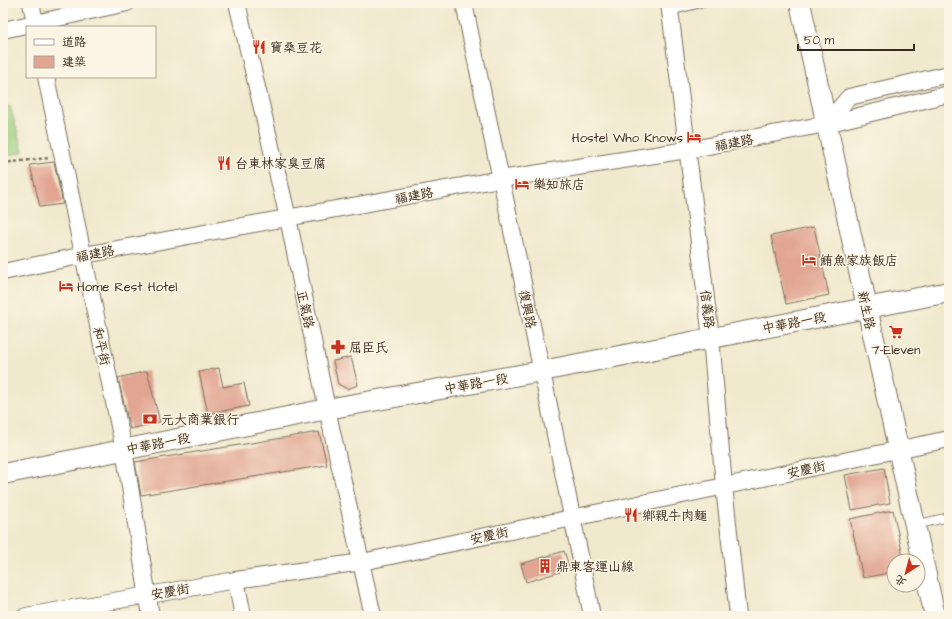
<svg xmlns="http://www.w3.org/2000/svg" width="952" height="619" viewBox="0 0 952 619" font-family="'Architects Daughter','LXGW WenKai TC',sans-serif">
<rect width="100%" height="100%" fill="#fcf5e5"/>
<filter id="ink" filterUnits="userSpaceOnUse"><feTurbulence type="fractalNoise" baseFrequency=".025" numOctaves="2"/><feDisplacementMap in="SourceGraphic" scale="8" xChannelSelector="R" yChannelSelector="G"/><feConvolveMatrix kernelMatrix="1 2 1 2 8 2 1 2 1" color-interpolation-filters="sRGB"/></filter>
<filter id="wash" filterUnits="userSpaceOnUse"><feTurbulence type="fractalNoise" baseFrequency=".012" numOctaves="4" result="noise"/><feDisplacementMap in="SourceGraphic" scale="16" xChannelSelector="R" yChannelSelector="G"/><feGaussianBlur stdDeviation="0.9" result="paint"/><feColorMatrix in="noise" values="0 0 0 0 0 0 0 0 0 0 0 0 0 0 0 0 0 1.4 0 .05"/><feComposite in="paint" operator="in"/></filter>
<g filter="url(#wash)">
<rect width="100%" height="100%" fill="#f0e9cd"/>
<polygon fill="#9bcf80" stroke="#6b7c4f" points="10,106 23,152 10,155 3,131 3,108"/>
<g id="blocks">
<g fill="#e1a592">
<polygon points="54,162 63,204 40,207 30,165"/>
<polygon points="814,227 829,295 786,304 771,236"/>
<polygon points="351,357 358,385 347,389 338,384 333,361"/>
<polygon points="219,368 223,387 244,383 249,406 208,414 199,372"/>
<polygon points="147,371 160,422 130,429 118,378"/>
<polygon points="319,432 327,465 141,495 135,462"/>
<polygon points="884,468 890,503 852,510 845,475"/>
<polygon points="893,510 904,561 894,561 894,572 863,578 850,519"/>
<polygon points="564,551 570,569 526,582 521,564"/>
</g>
</g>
</g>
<g filter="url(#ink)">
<use href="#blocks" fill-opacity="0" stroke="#7a6d5b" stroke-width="1"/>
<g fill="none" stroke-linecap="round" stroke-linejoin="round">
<defs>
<g id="service">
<polyline points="670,11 701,3"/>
<polyline points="915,525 949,517"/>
</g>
<g id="minor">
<polyline points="31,3 36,27"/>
<polyline points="237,3 288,218 327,409 373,616"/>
<path d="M 464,3 C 506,208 552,411 592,616"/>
<polyline points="669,3 711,338 724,486 738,616"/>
<polyline points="3,30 127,3"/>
<polyline points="46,77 124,450 151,616"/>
<polyline points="826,124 849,97 949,74"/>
<polyline points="3,272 84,255 500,179 687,150 826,124 949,94"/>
<polyline points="236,580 243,616"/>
<polyline points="26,616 236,580 362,562 949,439"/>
</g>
<g id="tertiary">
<polyline points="800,3 935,616"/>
<polyline points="3,474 327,409 542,371 949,292"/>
</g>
</defs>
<use href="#service" stroke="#7a6d5b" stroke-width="10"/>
<use href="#minor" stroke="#7a6d5b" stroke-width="18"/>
<use href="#tertiary" stroke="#7a6d5b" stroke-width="22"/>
<polyline stroke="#7a6d5b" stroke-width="2.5" stroke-dasharray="3 3" stroke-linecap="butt" points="3,163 49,158"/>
<use href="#service" stroke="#fff" stroke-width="8"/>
<use href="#minor" stroke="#fff" stroke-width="16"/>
<use href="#tertiary" stroke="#fff" stroke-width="20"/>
</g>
</g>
<defs>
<symbol id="restaurant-bare" viewBox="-9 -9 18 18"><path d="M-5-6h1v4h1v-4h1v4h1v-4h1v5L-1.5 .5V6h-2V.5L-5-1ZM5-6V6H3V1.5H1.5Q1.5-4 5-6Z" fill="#c8321e" stroke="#fcf5e5" stroke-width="2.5" paint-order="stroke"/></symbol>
<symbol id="hotel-bare" viewBox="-9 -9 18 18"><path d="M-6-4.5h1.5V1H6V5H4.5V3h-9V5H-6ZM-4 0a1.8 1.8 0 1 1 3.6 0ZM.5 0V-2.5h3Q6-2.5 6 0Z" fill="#c8321e" stroke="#fcf5e5" stroke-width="2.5" paint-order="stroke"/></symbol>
<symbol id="supermarket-bare" viewBox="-9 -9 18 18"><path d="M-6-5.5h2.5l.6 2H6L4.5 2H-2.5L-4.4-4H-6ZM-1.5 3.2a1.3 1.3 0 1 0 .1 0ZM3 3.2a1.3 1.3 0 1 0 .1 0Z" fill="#c8321e" stroke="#fcf5e5" stroke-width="2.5" paint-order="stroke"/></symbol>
<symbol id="pharmacy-bare" viewBox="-9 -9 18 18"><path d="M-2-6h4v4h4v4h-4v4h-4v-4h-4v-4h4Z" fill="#c8321e" stroke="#fcf5e5" stroke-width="2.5" paint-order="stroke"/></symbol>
<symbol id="bank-bare" viewBox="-9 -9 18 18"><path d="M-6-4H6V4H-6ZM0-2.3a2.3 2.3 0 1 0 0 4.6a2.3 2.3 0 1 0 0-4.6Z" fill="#c8321e" stroke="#fcf5e5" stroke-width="2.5" paint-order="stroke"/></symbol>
<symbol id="building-bare" viewBox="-9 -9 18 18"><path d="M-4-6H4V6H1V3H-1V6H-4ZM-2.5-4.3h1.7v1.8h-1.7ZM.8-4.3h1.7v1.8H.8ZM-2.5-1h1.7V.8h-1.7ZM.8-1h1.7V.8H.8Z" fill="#c8321e" stroke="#fcf5e5" stroke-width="2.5" paint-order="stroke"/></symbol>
</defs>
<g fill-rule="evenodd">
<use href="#restaurant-bare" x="249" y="37" width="20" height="20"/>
<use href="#hotel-bare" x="684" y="127" width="20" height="20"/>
<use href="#restaurant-bare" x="214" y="153" width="20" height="20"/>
<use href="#hotel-bare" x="512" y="174" width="20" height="20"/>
<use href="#hotel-bare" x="799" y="250" width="20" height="20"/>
<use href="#hotel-bare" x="56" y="276" width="20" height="20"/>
<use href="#supermarket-bare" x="886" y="322" width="20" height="20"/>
<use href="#pharmacy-bare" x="328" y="337" width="20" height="20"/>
<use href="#bank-bare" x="140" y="409" width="20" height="20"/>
<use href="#restaurant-bare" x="621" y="505" width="20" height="20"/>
<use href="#building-bare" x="535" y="556" width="20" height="20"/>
</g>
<g text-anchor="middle" stroke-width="3" stroke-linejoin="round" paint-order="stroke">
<g font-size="13" fill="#3b2a1e" stroke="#fcf5e5" text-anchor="start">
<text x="270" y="52">寶桑豆花</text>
<text x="683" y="142" text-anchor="end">Hostel Who Knows</text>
<text x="235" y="168">台東林家臭豆腐</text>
<text x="533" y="189">樂知旅店</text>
<text x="820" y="265">鮪魚家族飯店</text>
<text x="77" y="291">Home Rest Hotel</text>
<text x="349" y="352">屈臣氏</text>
<text x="896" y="354" text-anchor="middle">7-Eleven</text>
<text x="161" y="424">元大商業銀行</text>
<text x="642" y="520">鄉親牛肉麵</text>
<text x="556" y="571">鼎東客運山線</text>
</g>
<g font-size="13" fill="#3b2a1e" stroke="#fcf5e5">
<text transform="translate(734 142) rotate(-11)" y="5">福建路</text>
<text transform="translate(414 195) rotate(-11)" y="5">福建路</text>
<text transform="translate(95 253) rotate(-11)" y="5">福建路</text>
<text transform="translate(306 309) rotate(78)" y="5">正氣路</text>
<text transform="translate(528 309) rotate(78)" y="5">復興路</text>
<text transform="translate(708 309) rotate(83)" y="5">信義路</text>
<text transform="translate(867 310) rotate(78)" y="5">新生路</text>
<text transform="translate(794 322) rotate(-11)" y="5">中華路一段</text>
<text transform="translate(102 346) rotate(78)" y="5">和平街</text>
<text transform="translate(476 383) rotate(-10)" y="5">中華路一段</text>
<text transform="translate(158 443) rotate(-11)" y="5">中華路一段</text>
<text transform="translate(806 469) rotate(-12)" y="5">安慶街</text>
<text transform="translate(489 535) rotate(-12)" y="5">安慶街</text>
<text transform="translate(170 591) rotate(-10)" y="5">安慶街</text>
</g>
</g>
<rect width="952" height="619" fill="none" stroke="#fcf5e5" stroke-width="16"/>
<rect x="26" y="26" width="130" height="52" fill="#fcf5e5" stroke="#afa495"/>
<rect x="34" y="39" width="20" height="6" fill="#ffffff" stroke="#afa495"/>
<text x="62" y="46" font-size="12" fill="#3b2a1e">道路</text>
<rect x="34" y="56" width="20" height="12" fill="#e1a592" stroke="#afa495"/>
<text x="62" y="66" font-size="12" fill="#3b2a1e">建築</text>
<g transform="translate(906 573) rotate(216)"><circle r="19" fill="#fcf5e5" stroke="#afa495"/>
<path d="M0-3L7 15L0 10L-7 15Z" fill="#c8321e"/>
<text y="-6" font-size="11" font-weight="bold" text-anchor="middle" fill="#3b2a1e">北</text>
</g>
<path d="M798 44v6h116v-6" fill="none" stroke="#3b2a1e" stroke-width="2"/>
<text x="804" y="44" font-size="12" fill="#3b2a1e" stroke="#fcf5e5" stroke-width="3" paint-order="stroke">50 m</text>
</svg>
